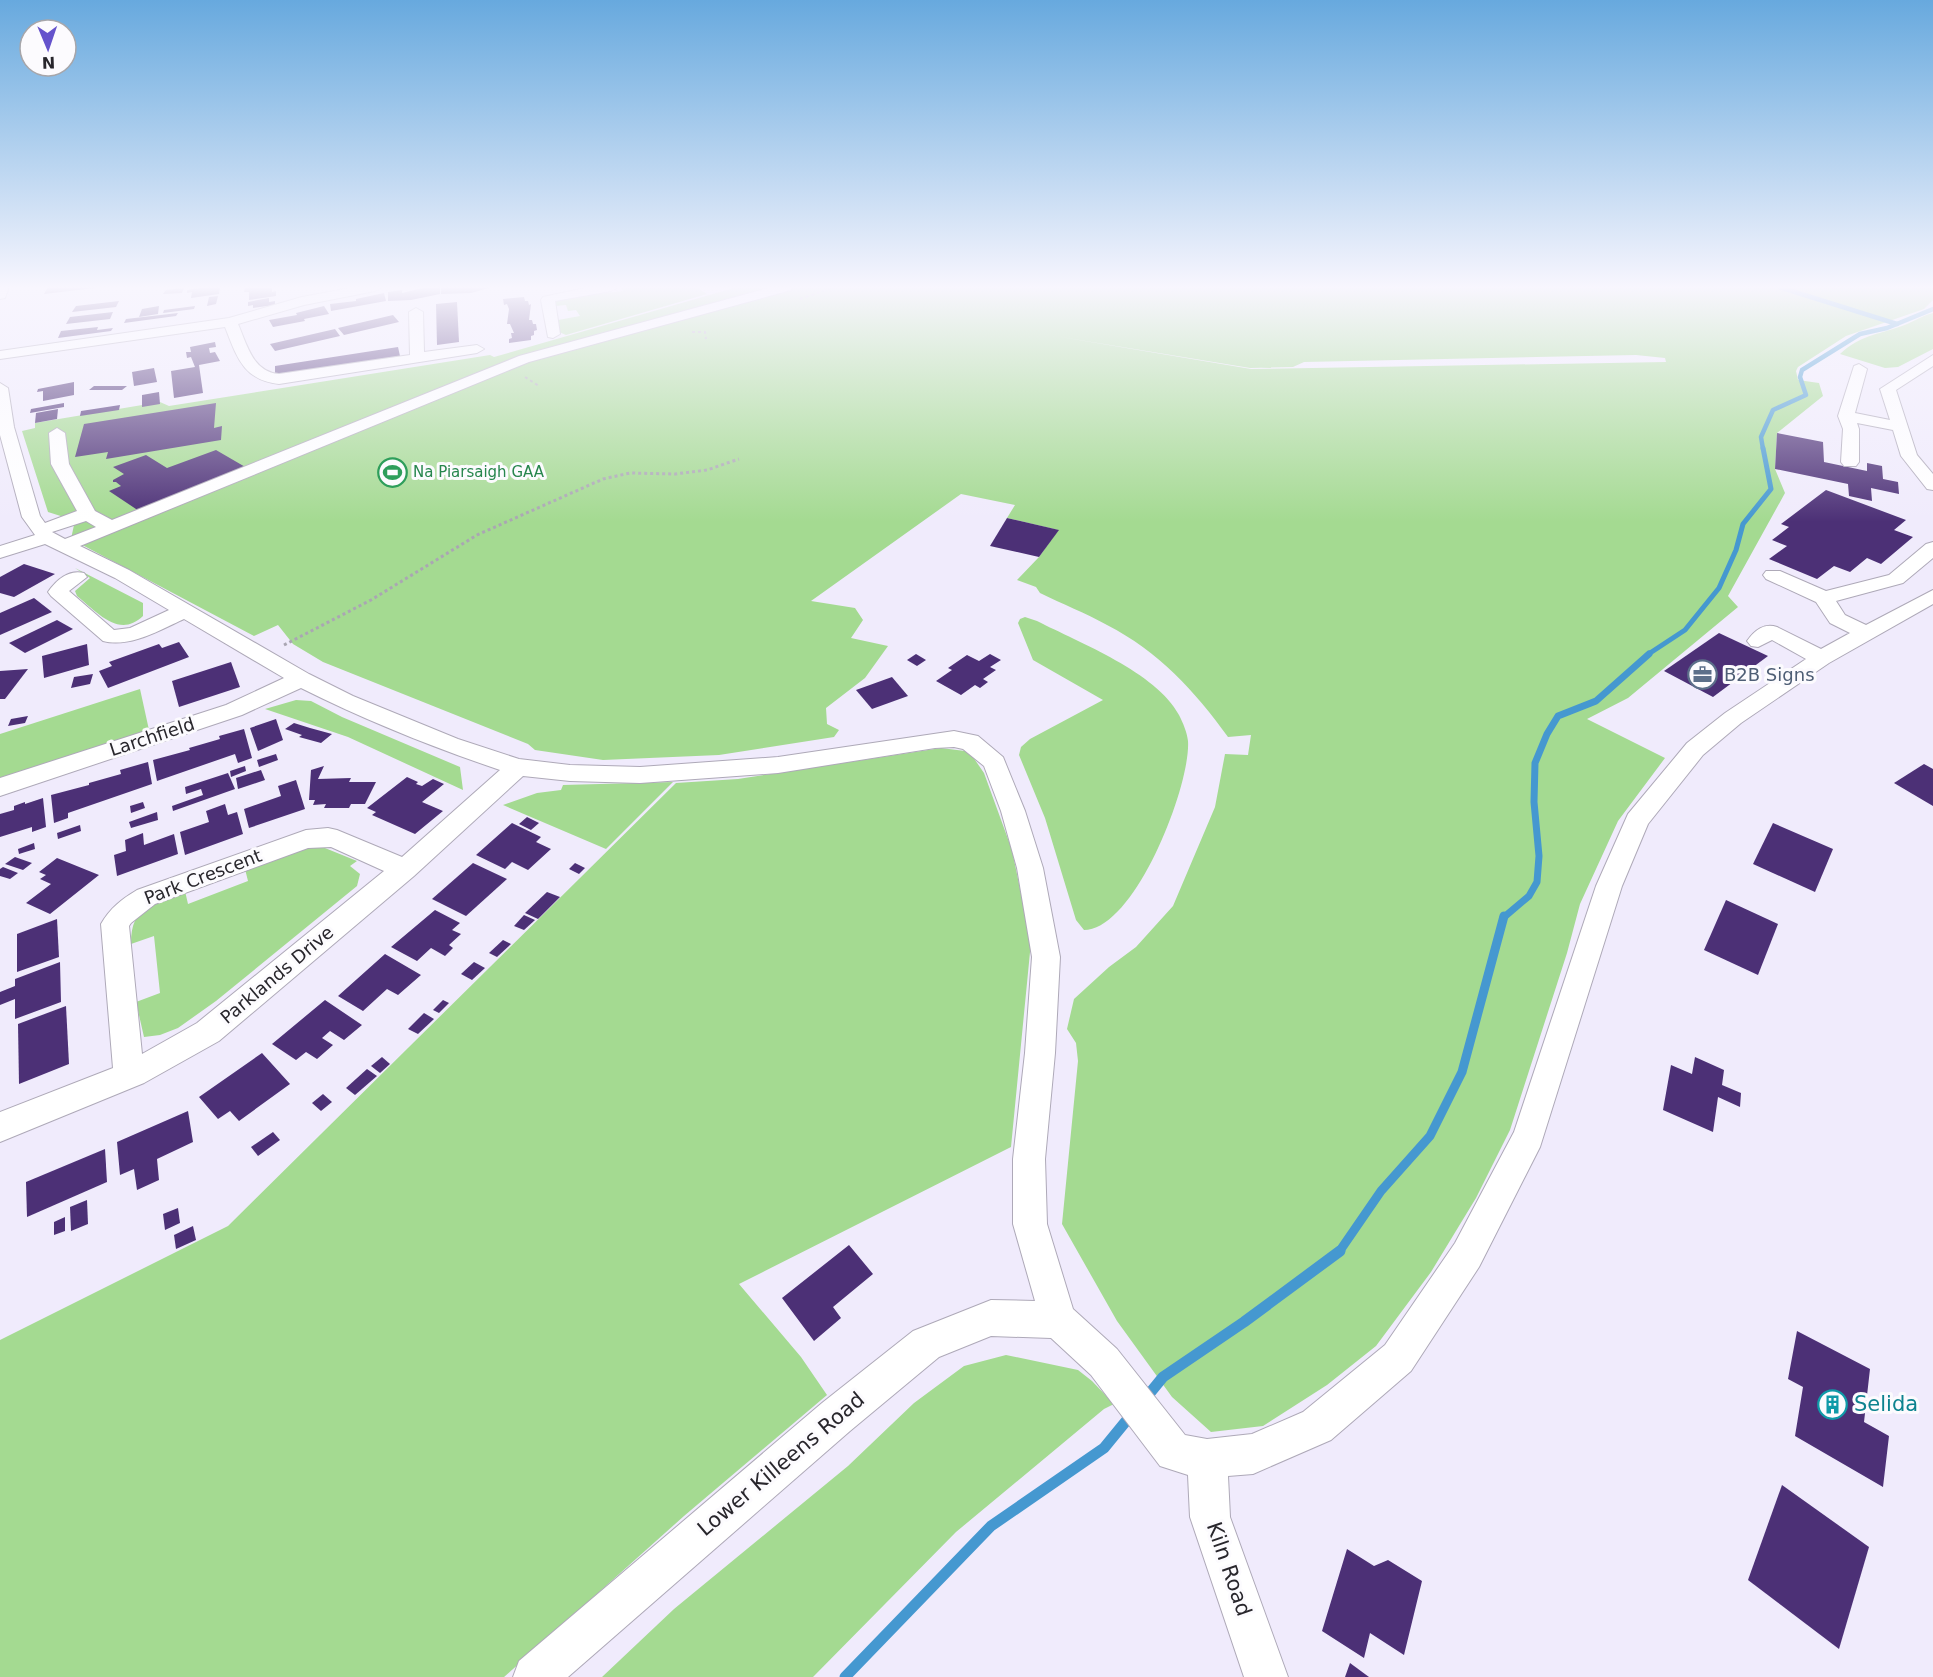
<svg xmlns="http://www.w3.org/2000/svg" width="1933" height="1677" viewBox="0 0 1933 1677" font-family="'DejaVu Sans',sans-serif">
<rect width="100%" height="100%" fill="#f0ebfc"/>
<g fill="#a4da91" fill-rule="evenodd">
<polygon points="621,287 696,287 707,294 566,335 559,332 558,320 580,316 576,310 568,311 566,305 555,306 554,302 563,298 623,291"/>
<path d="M 737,287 L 1933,287 L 1933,300 L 1924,309 L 1846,336 L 1798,367 L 1796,371 L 1798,380 L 1819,383 L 1823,396 L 1777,433 L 1775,469 L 1785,493 L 1728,596 L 1738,607 L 1628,698 L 1587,719 L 1665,758 L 1618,821 L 1580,904 L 1567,953 L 1510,1130 L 1476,1198 L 1431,1272 L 1376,1346 L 1327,1385 L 1263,1426 L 1211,1432 L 1172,1397 L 1117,1321 L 1062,1224 L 1078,1061 L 1076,1043 L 1067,1029 L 1074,999 L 1109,967 L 1136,947 L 1173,906 L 1215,807 L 1225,754 L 1248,755 L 1251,735 L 1228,737 C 1195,691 1158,651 1107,625 C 1086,613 1062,604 1040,593 L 1036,587 L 1017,580 L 1039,557 L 1058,530 L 1007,518 L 1015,505 L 961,494 L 811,601 L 855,608 L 863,620 L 851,638 L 888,646 L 865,678 L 826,708 L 827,724 L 839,730 L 834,737 L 719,755 L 603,760 L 535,750 L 528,744 L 323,662 L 293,644 L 278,625 L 254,636 L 71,539 L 74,525 L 67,518 L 48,512 L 22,431 L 35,428 L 35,423 L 160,402 L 169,406 L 490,355 L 494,357 ZM 1055,336 L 1250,368 L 1293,367 L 1304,362 L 1636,355 L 1665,358 L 1666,362 L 1251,369 Z"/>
<path d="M 1933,313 L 1933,349 L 1898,367 L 1885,368 L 1840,354 C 1860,335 1877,335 1902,326 C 1913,322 1921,316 1933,313 Z"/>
<path d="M 75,568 L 143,603 L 143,616 C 119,639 97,612 77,596 L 75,591 L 90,578 Z"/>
<path d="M 1025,617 L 1037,621 C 1080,643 1156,672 1179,715 C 1183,723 1187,732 1188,741 C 1191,785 1135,930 1084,930 L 1076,920 L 1045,818 L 1019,755 L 1021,747 L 1030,739 L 1103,700 L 1033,660 L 1018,623 L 1020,619 Z"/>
<polygon points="140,689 149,730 0,780 0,734"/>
<polygon points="296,700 311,701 342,717 460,767 463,790 348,737 265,709"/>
<polygon points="941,748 965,751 973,757 984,773 1012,850 1031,942 1011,1147 739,1284 801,1357 827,1395 684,1516 504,1677 0,1677 0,1340 228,1226 676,783 738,779"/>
<polygon points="673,782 606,849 503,805 537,793 561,790 563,785"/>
<path d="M 320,846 L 357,861 L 350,866 L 360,874 L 357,886 L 216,1001 L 178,1028 L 160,1035 L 144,1037 L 136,1002 L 160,993 L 154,936 L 131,944 C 131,904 154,904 185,891 L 188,904 L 248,881 L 245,869 L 304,847 Z"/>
<polygon points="1006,1355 1078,1370 1092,1381 1114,1404 1104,1409 956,1532 813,1677 602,1677 674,1609 848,1466 914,1403 964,1366"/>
</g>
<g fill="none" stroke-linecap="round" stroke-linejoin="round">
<g stroke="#4598d0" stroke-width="4.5">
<polyline points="1779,287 1897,324"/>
<polyline points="1763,449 1761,437 1773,410 1806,395 1800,377 1802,370 1860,334 1887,328 1933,309"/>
</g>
<polyline stroke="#4598d0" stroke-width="5" points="1647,655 1685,630 1719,588 1736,550 1743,524 1771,489 1763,448"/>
<polyline stroke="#4598d0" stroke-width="7" points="1503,918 1529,896 1537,882 1539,856 1534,802 1535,763 1547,734 1558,716 1596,701 1649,654"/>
<polyline stroke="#4598d0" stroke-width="9" points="1339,1252 1381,1191 1430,1136 1462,1072 1504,916"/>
<g stroke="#4598d0" stroke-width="11">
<polyline points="1145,1399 1163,1377 1244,1322 1340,1251"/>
<polyline points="845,1677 991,1526 1104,1448 1131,1415"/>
</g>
</g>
<g fill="#4c3076">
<polygon points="48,287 95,287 95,288 44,294"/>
<polygon points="207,287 220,287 219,294 191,298 192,292 187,293 187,290"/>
<polygon points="248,287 272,288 272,292 276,291 276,296 249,300 249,292 244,292 245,288"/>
<polygon points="440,287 440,294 411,300 388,301 388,292 402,290 402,293 423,288"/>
<polygon points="441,287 489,287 489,288 471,293 441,294"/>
<polygon points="184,288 182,293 163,294 166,290"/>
<polygon points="384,293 386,301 331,311 330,304 356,301 356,299"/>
<polygon points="218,296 216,304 207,306 209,297"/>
<polygon points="524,297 525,301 528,301 529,305 531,304 529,320 532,320 533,324 536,324 537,330 534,331 534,335 531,336 531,340 509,343 509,339 512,338 511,333 514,333 510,324 507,324 509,309 507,304 504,305 503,299"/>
<polygon points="269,298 269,302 275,301 275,305 253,308 253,305 248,306 248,302"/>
<polygon points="119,301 116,307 72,312 76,306"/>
<polygon points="457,302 459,342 437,345 436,304"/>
<polygon points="159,306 158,314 139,317 142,309"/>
<polygon points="195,306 194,309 163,313 164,310"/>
<polygon points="324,306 329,314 304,319 305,321 273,327 269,320 297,315 296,313"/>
<polygon points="113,312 110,319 66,324 70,317"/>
<polygon points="178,313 176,316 124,323 126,319"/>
<polygon points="393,315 399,322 344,335 338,328"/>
<polygon points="98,327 97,330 113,328 111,331 58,338 61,331"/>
<polygon points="335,329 340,336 275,351 270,344"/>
<polygon points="215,342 216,347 209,348 210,353 215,352 220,361 199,365 203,393 174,398 171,371 195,367 191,357 187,358 186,352 191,352 190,347"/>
<polygon points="398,347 400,356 275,375 275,366"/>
<polygon points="154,368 157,382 134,386 132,372"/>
<polygon points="74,382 74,395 43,401 43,391 37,392 38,389"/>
<polygon points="94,386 127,386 122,390 89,390"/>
<polygon points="159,392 160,404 142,407 142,395"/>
<polygon points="64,403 64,407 30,413 31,409"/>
<polygon points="216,403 214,428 222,426 221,440 106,459 108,452 75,457 84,424"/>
<polygon points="120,405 119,410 80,416 81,411"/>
<polygon points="58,409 57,419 35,423 36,413"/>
<polygon points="1777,433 1823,442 1824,462 1867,471 1867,463 1882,466 1883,479 1898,482 1899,494 1871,488 1872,501 1849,496 1848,484 1775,469"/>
<polygon points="216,450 247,468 139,511 109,491 121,486 116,482 113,482 113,480 124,474 113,467 146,455 167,468"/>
<polygon points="1826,490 1906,520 1894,530 1913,537 1881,564 1867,558 1850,572 1834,566 1817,579 1769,559 1787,546 1772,540 1789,527 1781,524"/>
<polygon points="1007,518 1059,530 1039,557 990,546"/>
<polygon points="24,564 55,574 14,597 0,593 0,577"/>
<polygon points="34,598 52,612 0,635 0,613"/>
<polygon points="57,620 73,629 25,653 9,643"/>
<polygon points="1719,633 1768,656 1713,697 1664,671"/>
<polygon points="179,642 189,657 108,688 99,671 112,666 109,662 159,644 162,648"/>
<polygon points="87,644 89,665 44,678 42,656"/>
<polygon points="916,654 926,660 917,666 907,660"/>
<polygon points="990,654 1001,660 990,667 996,670 983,679 988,682 980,688 975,685 961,695 936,681 952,670 948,668 967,655 979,661"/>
<polygon points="231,662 240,687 179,707 172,681"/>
<polygon points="28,669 5,699 0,699 0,671"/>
<polygon points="93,674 90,684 71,688 74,677"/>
<polygon points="892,677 908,696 872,709 856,690"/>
<polygon points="28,716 25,723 8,726 11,719"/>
<polygon points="276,719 283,740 258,751 250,728"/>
<polygon points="294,723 310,728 332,734 321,743 299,737 302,735 285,729"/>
<polygon points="244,729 252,758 238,763 235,754 157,781 153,760 190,750 189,748 220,739 219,736"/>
<polygon points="276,754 278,760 259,767 257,760"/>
<polygon points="148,762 152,784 68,813 68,818 54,823 51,795 89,785 89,783 121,774 120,770"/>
<polygon points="1924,764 1933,769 1933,806 1894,783"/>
<polygon points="245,766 246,771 231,777 230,771"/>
<polygon points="324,766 318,779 351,778 349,782 376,782 365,804 351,804 349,808 324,808 326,804 313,805 315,800 309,800 311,770"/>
<polygon points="261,770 265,780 238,789 236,778"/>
<polygon points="228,773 235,789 173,811 172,806 203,795 201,789 186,794 185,787"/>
<polygon points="407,777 418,782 416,784 422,786 433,779 444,784 422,802 443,811 415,834 372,815 376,812 367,808"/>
<polygon points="296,780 305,809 249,828 244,809 281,796 278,786"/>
<polygon points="43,798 46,827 32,832 32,827 0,837 0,814 14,810 14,806 25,802 25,804"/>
<polygon points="143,802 145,808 131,813 130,806"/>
<polygon points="225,804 228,815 237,812 243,834 185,855 180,832 209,822 206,811"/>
<polygon points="157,812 158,820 131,828 129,822"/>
<polygon points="527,817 539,823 531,830 519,824"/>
<polygon points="512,823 541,837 536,842 551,849 528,870 512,862 505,869 476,855"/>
<polygon points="1773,823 1833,849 1815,892 1753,864"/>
<polygon points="80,825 81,831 58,839 57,833"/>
<polygon points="143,833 144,845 174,834 178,854 117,876 114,855 126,851 125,840"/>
<polygon points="34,843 35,849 19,854 18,849"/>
<polygon points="15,857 32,863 23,870 5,864"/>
<polygon points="57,858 99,875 50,914 26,903 51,884 40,879 46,875 39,872"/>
<polygon points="473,863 507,879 466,916 432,899"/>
<polygon points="575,863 585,868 579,874 569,869"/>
<polygon points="3,867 18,873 10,879 0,876 0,869"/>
<polygon points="547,892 560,897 538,919 525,913"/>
<polygon points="1726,900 1778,924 1758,975 1704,950"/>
<polygon points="435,910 460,923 452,930 461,934 449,945 453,948 445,956 431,948 417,961 391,947"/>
<polygon points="524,915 535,920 524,930 514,926"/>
<polygon points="57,919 59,957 17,972 17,934"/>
<polygon points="503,940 511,944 497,957 489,953"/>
<polygon points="385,954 421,975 398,995 387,989 363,1011 338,996"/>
<polygon points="60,962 61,1002 15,1019 15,999 0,1005 0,992 15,986 15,979"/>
<polygon points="474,962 485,968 472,980 461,974"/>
<polygon points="325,1000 362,1025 344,1040 330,1031 322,1038 333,1045 317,1059 306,1052 296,1060 272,1044"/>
<polygon points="443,1000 449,1003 439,1013 433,1010"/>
<polygon points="66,1006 69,1064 19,1084 18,1024"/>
<polygon points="424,1013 434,1019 418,1034 408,1029"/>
<polygon points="262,1053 290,1084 239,1121 230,1111 218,1119 199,1097"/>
<polygon points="382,1057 390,1064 380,1073 371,1066"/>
<polygon points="1695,1057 1724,1070 1722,1085 1741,1093 1740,1107 1718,1097 1713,1132 1663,1110 1671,1065 1692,1074"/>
<polygon points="367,1069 377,1076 355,1095 346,1088"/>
<polygon points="323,1094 332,1102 321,1111 312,1103"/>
<polygon points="188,1111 193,1142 157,1159 159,1180 137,1190 134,1169 120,1175 117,1142"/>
<polygon points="273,1132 280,1140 258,1156 251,1147"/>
<polygon points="105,1149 107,1182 27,1217 26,1182"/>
<polygon points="87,1200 88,1224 71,1231 70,1207"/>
<polygon points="178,1208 180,1223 165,1230 163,1214"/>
<polygon points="65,1217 65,1231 54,1235 54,1222"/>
<polygon points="193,1226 196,1240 176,1249 174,1235"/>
<polygon points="849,1245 873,1274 833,1307 841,1318 814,1341 782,1298"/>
<polygon points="1797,1331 1870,1369 1864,1422 1889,1436 1883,1487 1795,1436 1803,1387 1788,1379"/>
<polygon points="1782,1485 1869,1547 1839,1649 1748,1580"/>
<polygon points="1347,1549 1374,1566 1388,1560 1422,1581 1404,1655 1370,1633 1364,1658 1322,1631"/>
<polygon points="1350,1663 1369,1677 1345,1677"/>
</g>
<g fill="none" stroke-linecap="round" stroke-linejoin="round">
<defs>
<g id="minor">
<polygon points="0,287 9,287 5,298 0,299"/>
<path d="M 355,287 L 382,287 L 375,291 L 304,305 L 238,324 C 247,345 253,372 279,374 L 410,355 L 409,312 L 416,308 L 423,312 L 424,352 L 477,345 L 484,349 L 477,353 L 279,384 C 243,380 237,357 225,327 L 0,359 L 0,351 L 229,318 L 302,297 Z"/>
<polygon points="590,287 618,287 611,291 555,301 560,334 553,338 548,337 541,300 543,297"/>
<path d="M 772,287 L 793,287 L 791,290 L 529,362 L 80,546 L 129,570 L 309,674 L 353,696 L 458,739 L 519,759 L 570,765 L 640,767 L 778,757 L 954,731 L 978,736 L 1003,757 L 1025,811 L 1043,868 L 1060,957 L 1055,1053 L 1045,1159 L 1047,1224 L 1073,1309 L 1117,1349 L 1185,1435 L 1207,1439 L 1252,1434 L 1303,1412 L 1385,1345 L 1455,1243 L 1514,1132 L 1596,886 L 1628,814 L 1687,743 L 1725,713 L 1806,659 L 1772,640 L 1758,647 L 1751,646 L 1747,641 C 1755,630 1764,623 1777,627 L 1821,649 L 1850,633 L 1830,623 L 1816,602 L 1766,579 L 1763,575 L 1766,571 L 1780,571 L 1826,591 L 1889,575 L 1926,544 L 1933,542 L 1933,558 L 1903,583 L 1836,601 L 1845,615 L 1866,625 L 1933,590 L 1933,604 L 1829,663 L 1741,723 L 1703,755 L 1648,824 L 1622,886 L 1540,1147 L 1479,1267 L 1411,1371 L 1331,1440 L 1253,1474 L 1228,1476 L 1230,1517 L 1288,1677 L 1244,1677 L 1190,1517 L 1188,1475 L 1160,1466 L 1091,1375 L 1051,1338 L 991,1336 L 939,1357 L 850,1431 L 568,1677 L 513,1677 L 519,1661 L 822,1403 L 913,1331 L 991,1300 L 1035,1301 L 1013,1224 L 1013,1159 L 1025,1053 L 1032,957 L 1017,868 L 1001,811 L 984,766 L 963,749 L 954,747 L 935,748 L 778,773 L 640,783 L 570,781 L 523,776 L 414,876 L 219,1041 L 144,1083 L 0,1142 L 0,1112 L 113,1068 L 101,924 C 110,908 122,899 137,890 L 306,830 L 328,828 L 337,830 L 402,857 L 500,770 C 432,747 365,720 301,688 L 242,715 L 0,796 L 0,778 L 226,705 L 284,678 L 184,619 C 160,630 130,648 103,641 L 51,596 L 48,592 C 56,580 69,569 84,573 L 87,577 L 69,591 L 114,630 L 130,628 L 169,610 L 115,578 L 45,544 L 0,558 L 0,546 L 35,535 L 22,517 L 0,435 L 0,383 L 8,388 L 14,427 L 40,516 L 45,523 L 77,511 L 51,464 L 49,433 L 57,428 L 65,433 L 69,464 L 95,511 L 112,520 L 519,356 ZM 86,521 L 96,527 L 65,539 L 52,532 ZM 331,847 L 384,871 L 197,1023 L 142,1054 L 129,926 L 131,923 L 155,904 L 308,848 Z"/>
<polygon points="1933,355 1933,366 1896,390 1917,455 1933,474 1933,490 1927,489 1901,456 1893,430 1857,423 1859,429 1859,462 1856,466 1844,466 1841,462 1843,429 1838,416 1854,366 1859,364 1867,369 1855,413 1890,420 1880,389"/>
</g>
</defs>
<use href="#minor" stroke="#aea9b8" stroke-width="2"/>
<g stroke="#aaa6b3" stroke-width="2" stroke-dasharray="3 3" stroke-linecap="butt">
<polyline points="800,299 835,287"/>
<polyline points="692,332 705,332 706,339"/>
<polyline points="525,377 539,386"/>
</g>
<polyline stroke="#aaa6b3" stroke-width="3" stroke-dasharray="3 3" stroke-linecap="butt" points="284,645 371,600 477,535 603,479 630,473 675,474 707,470 739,459"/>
<use href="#minor" fill="#fff" fill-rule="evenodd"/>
</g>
<linearGradient id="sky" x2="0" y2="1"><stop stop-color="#67a9de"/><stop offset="0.55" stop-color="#f8f6fe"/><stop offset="1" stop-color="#f8f6fe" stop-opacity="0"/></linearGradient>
<rect width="1933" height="522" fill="url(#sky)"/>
<defs>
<symbol id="stadium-ring" viewBox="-11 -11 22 22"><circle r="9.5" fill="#fcfbfe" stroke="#2e9e5b" stroke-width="1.5"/><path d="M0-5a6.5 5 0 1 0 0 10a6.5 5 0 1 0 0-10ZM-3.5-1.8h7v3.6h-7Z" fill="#2e9e5b"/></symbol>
<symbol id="office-ring" viewBox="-11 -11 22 22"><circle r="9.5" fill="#fcfbfe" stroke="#5c6f8a" stroke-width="1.5"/><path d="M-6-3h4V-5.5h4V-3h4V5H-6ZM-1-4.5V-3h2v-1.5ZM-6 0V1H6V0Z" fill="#5c6f8a"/></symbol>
<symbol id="building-ring" viewBox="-11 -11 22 22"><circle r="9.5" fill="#fcfbfe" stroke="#0f9aa8" stroke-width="1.5"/><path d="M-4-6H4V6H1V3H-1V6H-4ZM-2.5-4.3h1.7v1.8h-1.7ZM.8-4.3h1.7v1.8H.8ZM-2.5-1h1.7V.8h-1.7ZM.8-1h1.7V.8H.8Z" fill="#0f9aa8"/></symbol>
</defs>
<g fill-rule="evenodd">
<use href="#stadium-ring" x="376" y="456" width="33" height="33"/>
<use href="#office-ring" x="1686" y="658" width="33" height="33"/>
<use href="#building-ring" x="1816" y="1388" width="33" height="33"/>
</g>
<g text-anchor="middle" stroke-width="6" stroke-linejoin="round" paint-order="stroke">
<g font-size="15" fill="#27864d" stroke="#fcfbfe" text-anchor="start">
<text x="413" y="477">Na Piarsaigh GAA</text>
</g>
<g font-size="18" fill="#4e5e75" stroke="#fcfbfe" text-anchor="start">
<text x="1724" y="681">B2B Signs</text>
</g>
<g font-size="18" fill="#28262c" stroke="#fcfbfe">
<text transform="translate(152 737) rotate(-18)" y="6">Larchfield</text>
<text transform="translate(203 877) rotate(-21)" y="6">Park Crescent</text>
<text transform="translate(277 975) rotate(-40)" y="6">Parklands Drive</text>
</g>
<g font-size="21" fill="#0d838f" stroke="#fcfbfe" text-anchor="start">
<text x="1854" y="1411">Selida</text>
</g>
<g font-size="21" fill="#28262c" stroke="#fcfbfe">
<text transform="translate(781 1464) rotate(-40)" y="7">Lower Killeens Road</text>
<text transform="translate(1229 1569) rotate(71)" y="7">Kiln Road</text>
</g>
</g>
<g transform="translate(48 48) rotate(178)"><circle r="28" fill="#fcfbfe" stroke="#a7a6aa" stroke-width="1.5"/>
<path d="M0-4.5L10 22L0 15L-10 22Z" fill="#6553cc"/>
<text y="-9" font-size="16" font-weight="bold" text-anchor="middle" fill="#28262c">N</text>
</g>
</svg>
